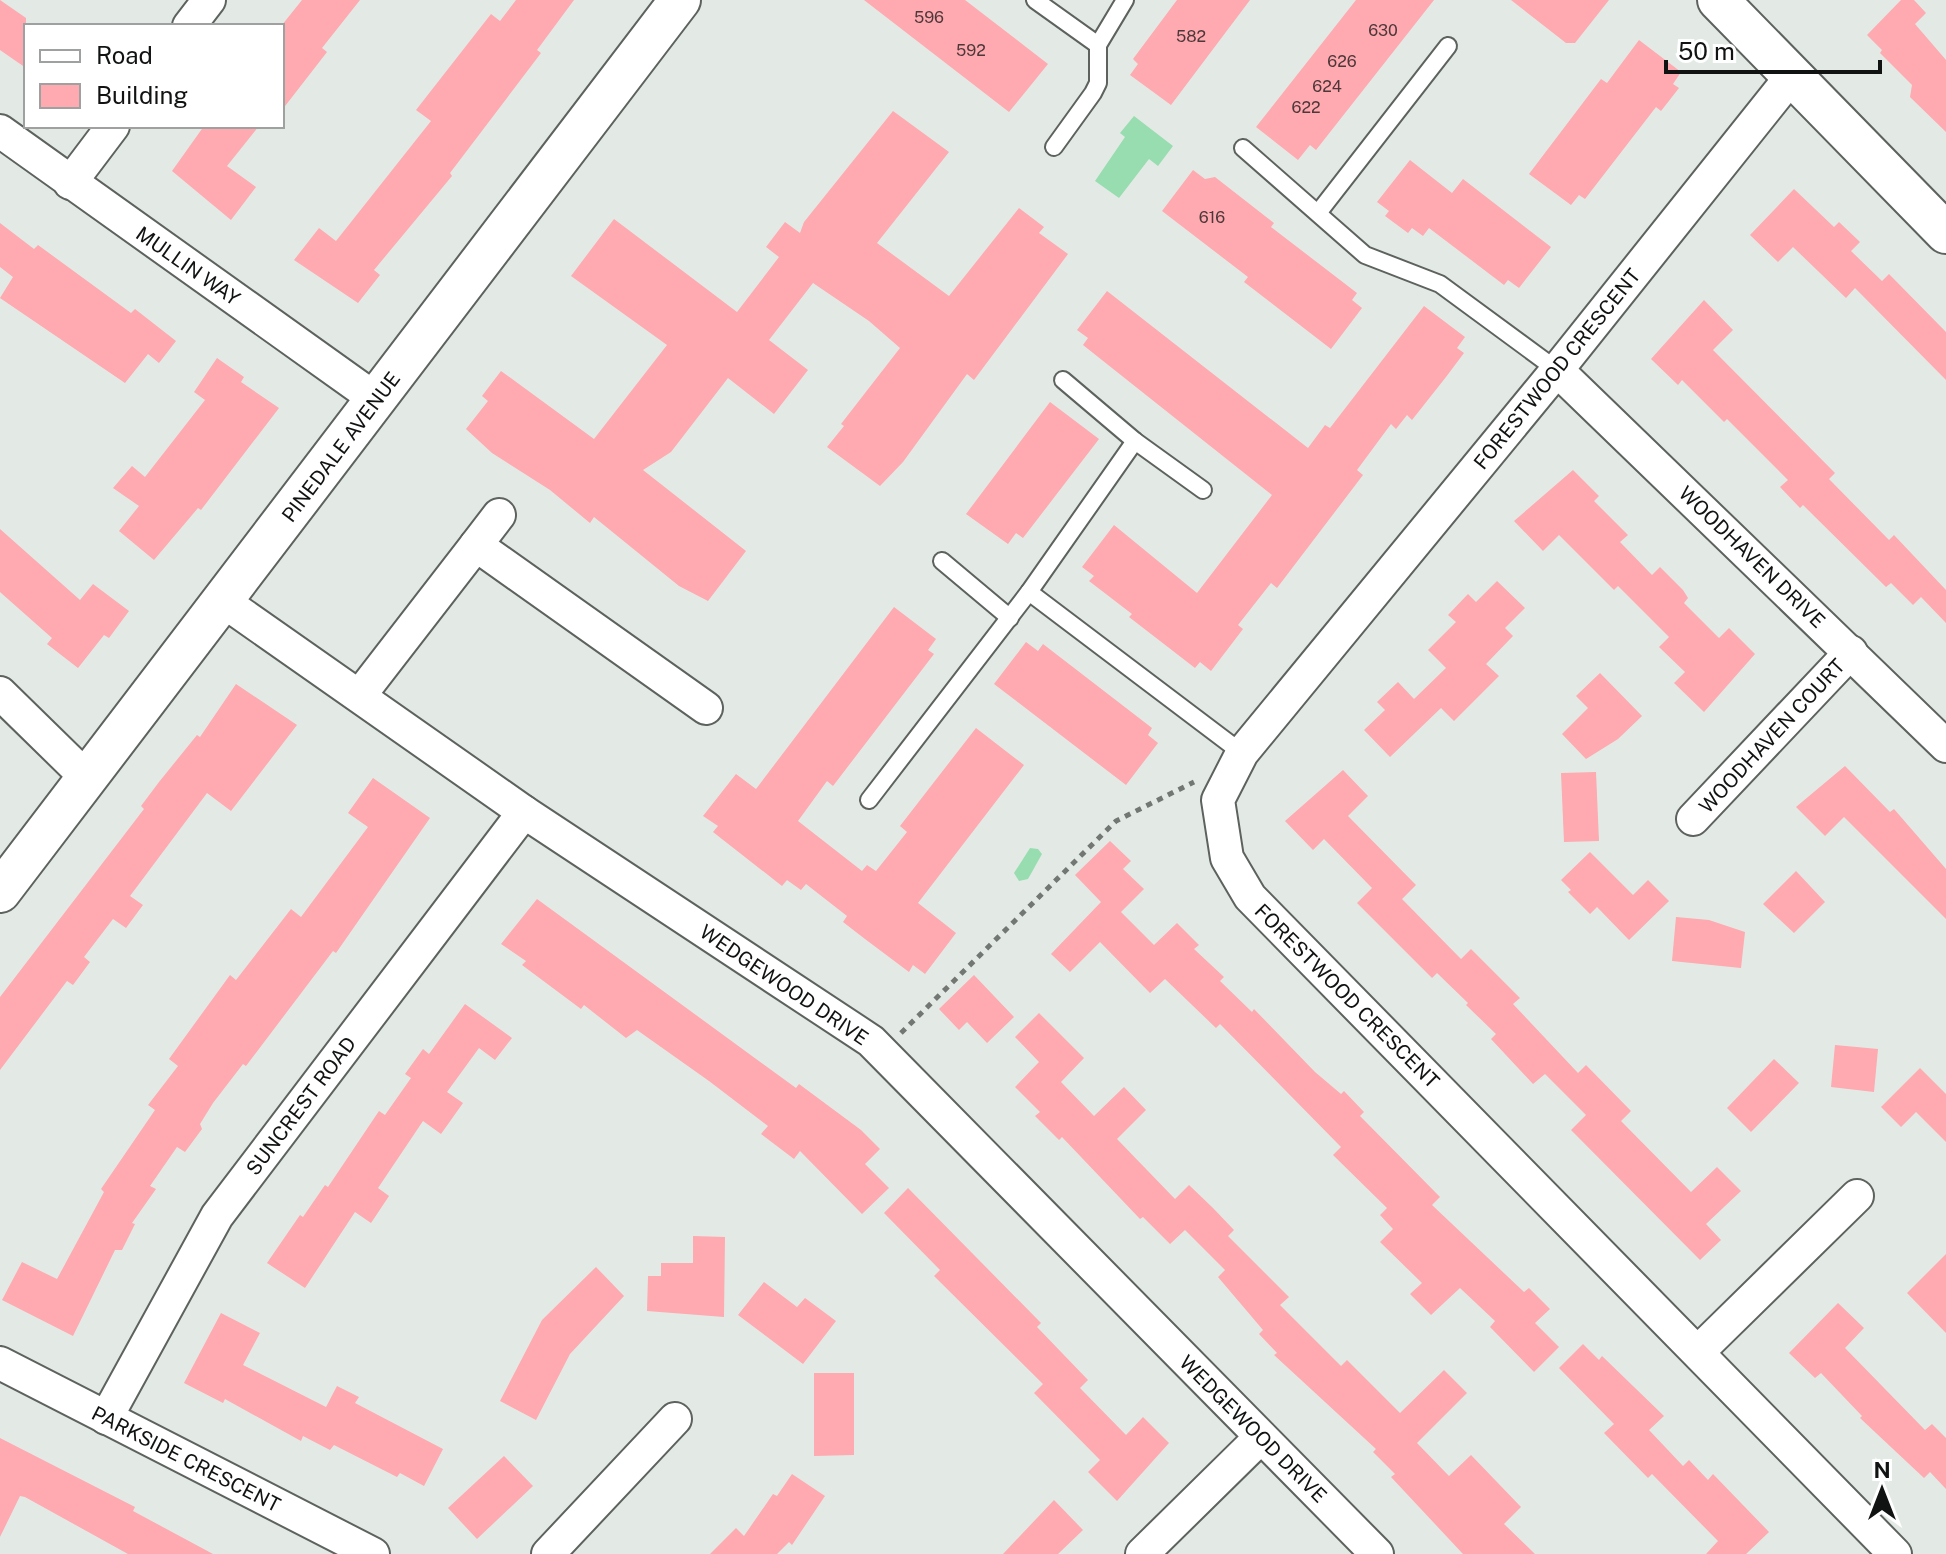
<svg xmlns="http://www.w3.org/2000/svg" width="1946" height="1554" viewBox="0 0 1946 1554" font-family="'Public Sans',sans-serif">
<rect width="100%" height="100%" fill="#e3eae5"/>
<g fill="#98ddb0">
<polygon points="1134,116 1173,146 1158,166 1149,159 1119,198 1095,181 1125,137 1120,133"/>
<polygon points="1030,848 1038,849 1042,854 1028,879 1019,881 1014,873"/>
</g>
<g fill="#ffa9b0">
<polygon points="0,0 26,18 26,68 0,50"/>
<polygon points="302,0 360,0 322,48 327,52 282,110 282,25"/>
<polygon points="516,0 574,0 537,50 541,53 450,173 452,176 374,270 380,275 358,303 294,260 319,228 336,241 431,121 416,110 491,14 500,21"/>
<polygon points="864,0 965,0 1048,64 1009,112"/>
<polygon points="1177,0 1250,0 1171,105 1130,75 1138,64 1133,59"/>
<polygon points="1356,0 1434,0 1316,150 1310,145 1298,160 1256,127"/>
<polygon points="1511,0 1609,0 1575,43 1566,43"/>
<polygon points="1901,0 1914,0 1926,13 1915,24 1946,60 1946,132 1910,97 1912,85 1880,53 1882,50 1867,35"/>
<polygon points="1639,40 1681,72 1673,84 1679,88 1661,111 1656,107 1585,199 1579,195 1571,205 1529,174 1601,79 1607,83"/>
<polygon points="893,111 949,152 877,243 949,296 1019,208 1044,227 1039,233 1068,254 974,380 967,374 903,462 880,486 827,447 844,426 841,424 900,348 869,321 813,283 769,340 808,370 774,414 728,378 671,452 643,470 746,551 708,601 679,586 594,517 590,523 550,490 492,453 466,429 488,401 482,396 501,371 594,439 667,345 571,276 614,219 737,312 779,257 766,247 785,222 800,233 804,222"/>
<polygon points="204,126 259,126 227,166 256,187 231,220 172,171"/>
<polygon points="1410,160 1452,193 1463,179 1551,247 1519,288 1508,280 1504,285 1429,228 1423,236 1412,228 1408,233 1385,216 1389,211 1377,202"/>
<polygon points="1193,170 1205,179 1215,177 1274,223 1271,227 1357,293 1352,300 1362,308 1331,349 1244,282 1248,277 1162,211"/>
<polygon points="1794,189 1834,227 1839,222 1860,242 1851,251 1882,281 1889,274 1946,332 1946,380 1855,288 1846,298 1793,247 1778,262 1750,235"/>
<polygon points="0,223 34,249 38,245 131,313 135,309 176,341 159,363 148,354 125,383 0,298 13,277 0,267"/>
<polygon points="1107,291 1308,448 1325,425 1330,428 1424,306 1465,337 1457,348 1464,353 1446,377 1412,420 1407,415 1396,429 1391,424 1357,470 1363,475 1277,588 1271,583 1238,625 1243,629 1211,671 1200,662 1195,668 1129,617 1132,614 1089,581 1094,576 1082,567 1114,525 1197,593 1272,495 1083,345 1088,338 1077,330"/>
<polygon points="1704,300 1733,330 1713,350 1835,473 1829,479 1889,540 1894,535 1946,590 1946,623 1921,597 1913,605 1891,583 1886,587 1803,505 1800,508 1780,487 1788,480 1727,419 1724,422 1682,380 1678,385 1651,359"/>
<polygon points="217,358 244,377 241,382 279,408 201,510 198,508 154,560 119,531 139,506 113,488 132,466 145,477 205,400 194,392"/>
<polygon points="1050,402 1099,439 1023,538 1016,533 1008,544 966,514"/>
<polygon points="1573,470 1599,496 1594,501 1628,535 1620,542 1652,575 1660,567 1683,590 1688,598 1684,603 1719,638 1729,628 1755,654 1704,712 1674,683 1685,672 1659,647 1669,637 1618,586 1614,590 1559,535 1543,551 1514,521"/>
<polygon points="0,529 80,600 93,584 129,611 109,638 104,635 78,668 47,644 52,638 0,592"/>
<polygon points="1497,581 1525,608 1505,628 1513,636 1486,664 1499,676 1454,721 1441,708 1390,757 1364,730 1385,710 1377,702 1398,682 1414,699 1446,668 1428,650 1456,622 1448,615 1468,594 1476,602"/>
<polygon points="894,607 936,639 928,650 934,654 833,786 827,781 798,821 862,871 867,865 876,871 907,832 900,826 976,728 1024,765 918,903 956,933 925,974 913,965 909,972 865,939 843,922 847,916 806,884 801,890 787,880 782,886 713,832 718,826 703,816 736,774 756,789"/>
<polygon points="1026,642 1038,651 1043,644 1152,728 1148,735 1158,743 1126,785 994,684"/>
<polygon points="1600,673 1642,716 1618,739 1586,759 1562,734 1588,708 1576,696"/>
<polygon points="236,684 297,725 231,811 207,793 130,896 143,905 126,928 113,919 84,957 90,962 73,985 67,981 0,1070 0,997 144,809 141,806 159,782 197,735 200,737"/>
<polygon points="1845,766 1890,812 1894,809 1946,869 1946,919 1844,817 1825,836 1796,807"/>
<polygon points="1343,770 1368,796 1348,816 1416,885 1402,899 1461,959 1471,949 1520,998 1513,1004 1578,1073 1586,1065 1631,1111 1621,1121 1691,1192 1717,1167 1741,1191 1706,1224 1721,1240 1700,1260 1571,1130 1586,1115 1545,1074 1533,1084 1491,1039 1496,1034 1466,1005 1468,1003 1437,973 1432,978 1357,903 1372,888 1324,839 1313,850 1285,821"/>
<polygon points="1596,772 1599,841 1564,842 1561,773"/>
<polygon points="373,778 430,818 336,953 333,951 246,1066 243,1064 213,1103 200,1124 202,1129 185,1152 177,1147 150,1186 156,1189 132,1223 135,1224 122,1250 115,1250 73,1336 2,1300 22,1262 57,1279 104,1192 101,1189 155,1110 148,1105 178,1066 169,1059 230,975 236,980 291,909 301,917 368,827 348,813"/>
<polygon points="1110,841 1131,861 1123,869 1144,889 1121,912 1154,945 1177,923 1199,945 1194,949 1224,977 1220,981 1252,1012 1254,1009 1315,1072 1341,1094 1344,1091 1364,1112 1360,1116 1440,1197 1432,1205 1524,1292 1529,1288 1550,1309 1535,1323 1559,1347 1534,1372 1490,1327 1495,1321 1460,1288 1431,1315 1410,1294 1422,1283 1380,1242 1393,1229 1380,1215 1387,1208 1333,1155 1341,1147 1220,1024 1216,1028 1165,979 1150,993 1100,942 1070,972 1051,954 1101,902 1075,875"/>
<polygon points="1590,852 1633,895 1648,880 1669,901 1629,940 1597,907 1590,914 1568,892 1571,890 1561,880"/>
<polygon points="1796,871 1825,902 1794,933 1763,904"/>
<polygon points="537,899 796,1088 799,1084 861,1130 880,1149 865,1164 889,1188 862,1214 800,1151 794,1159 761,1134 768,1126 709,1081 637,1030 626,1038 584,1005 581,1009 522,965 526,961 501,944"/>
<polygon points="1676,917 1709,920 1745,932 1741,968 1672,961"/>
<polygon points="974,975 1014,1017 987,1043 967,1022 959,1030 939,1009"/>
<polygon points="465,1004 512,1038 495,1060 479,1048 447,1092 463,1103 441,1134 423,1121 378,1188 389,1196 371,1223 355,1212 305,1288 267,1263 300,1215 303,1217 325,1185 328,1187 379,1111 385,1115 411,1078 405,1074 423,1049 429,1054"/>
<polygon points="1039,1013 1084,1058 1061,1082 1094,1116 1124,1087 1146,1110 1117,1139 1175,1199 1189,1185 1213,1208 1234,1230 1228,1236 1289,1297 1280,1305 1341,1366 1347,1360 1400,1413 1444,1370 1467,1393 1417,1443 1449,1476 1471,1455 1521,1507 1504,1524 1535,1554 1463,1554 1391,1477 1395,1474 1373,1452 1376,1449 1274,1355 1277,1353 1259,1334 1263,1330 1218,1277 1225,1270 1185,1230 1170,1244 1143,1217 1140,1219 1062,1137 1059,1140 1035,1116 1040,1112 1015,1087 1039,1062 1015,1037"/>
<polygon points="1835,1045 1878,1049 1874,1092 1831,1087"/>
<polygon points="1774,1059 1799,1083 1751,1132 1727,1108"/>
<polygon points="1920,1068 1946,1094 1946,1142 1916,1112 1901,1127 1881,1107"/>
<polygon points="908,1188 1041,1323 1037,1327 1088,1380 1080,1388 1126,1435 1143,1417 1169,1443 1117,1501 1088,1472 1100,1460 1034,1393 1043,1384 934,1276 940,1270 884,1213"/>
<polygon points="693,1236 725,1237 724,1317 647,1311 648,1276 661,1276 661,1263 693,1263"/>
<polygon points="1946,1254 1946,1333 1907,1293"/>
<polygon points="596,1267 624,1296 570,1354 536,1420 500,1401 542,1320"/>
<polygon points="764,1282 797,1307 805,1298 836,1321 803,1364 738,1315"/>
<polygon points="1838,1303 1864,1328 1845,1348 1925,1430 1932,1424 1946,1438 1946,1489 1930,1472 1924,1478 1860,1418 1862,1416 1821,1373 1815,1378 1789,1353"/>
<polygon points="221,1313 260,1333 243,1365 326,1407 337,1386 359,1397 355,1403 443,1449 424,1486 400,1473 397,1477 334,1445 330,1450 303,1436 301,1441 225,1399 223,1403 184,1383"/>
<polygon points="1583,1344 1599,1360 1602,1356 1664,1416 1649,1430 1683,1466 1689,1460 1708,1480 1713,1474 1769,1532 1746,1554 1706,1554 1718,1541 1652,1474 1648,1478 1604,1433 1614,1424 1559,1368"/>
<polygon points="814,1373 854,1373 854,1455 814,1456"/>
<polygon points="0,1438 135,1507 133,1511 213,1554 128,1554 25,1497 20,1496 0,1537"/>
<polygon points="504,1456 533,1486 477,1539 448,1508"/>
<polygon points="792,1474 825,1496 792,1545 789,1542 777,1554 710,1554 736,1528 744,1536 773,1494 777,1496"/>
<polygon points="1054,1500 1083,1530 1058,1554 1003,1554"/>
</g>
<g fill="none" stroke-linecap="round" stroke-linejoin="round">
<defs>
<g id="service">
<polyline points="1035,0 1098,45"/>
<polyline points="1054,147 1093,93 1098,83 1098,45 1125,0"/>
<polyline points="1243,148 1365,255 1440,284 1557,370"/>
<polyline points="1318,213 1448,46"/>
<polyline points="1063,380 1135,441 1203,490"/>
<polyline points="942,561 1010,618"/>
<polyline points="1029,592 1242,753"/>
<polyline points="869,800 1029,592 1135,441"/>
</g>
<g id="minor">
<polyline points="189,26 209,0"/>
<polyline points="1791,77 1557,370 1242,753 1218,800 1227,858 1250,897 1895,1554"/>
<polyline points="0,131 377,400"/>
<polyline points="70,183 113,126"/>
<polyline points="1557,370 1946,746"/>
<polyline points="476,545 499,515"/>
<polyline points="223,601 524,812 871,1041 1377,1554"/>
<polyline points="0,693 87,778"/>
<polyline points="360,695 476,545 706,708"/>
<polyline points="1693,819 1851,652"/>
<polyline points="1699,1351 1857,1196"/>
<polyline points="0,1363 373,1554"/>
<polyline points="106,1418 217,1216 524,812"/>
<polyline points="548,1554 675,1419"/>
<polyline points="1142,1554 1261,1437"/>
</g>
<g id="tertiary">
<polyline points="1718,0 1946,233"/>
<polyline points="0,892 680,0"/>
</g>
</defs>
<use href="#service" stroke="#5d625e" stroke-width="20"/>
<use href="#minor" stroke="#5d625e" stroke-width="36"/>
<use href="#tertiary" stroke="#5d625e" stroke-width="44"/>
<polyline stroke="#727773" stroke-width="5" stroke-dasharray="6 6" stroke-linecap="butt" points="901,1033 1116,821 1194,782"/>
<use href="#service" stroke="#fff" stroke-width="16"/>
<use href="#minor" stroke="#fff" stroke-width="32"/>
<use href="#tertiary" stroke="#fff" stroke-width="40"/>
</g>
<g text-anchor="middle" stroke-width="6" stroke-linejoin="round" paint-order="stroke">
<g font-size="16" fill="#4c3839">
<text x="929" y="23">596</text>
<text x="1383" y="36">630</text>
<text x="1191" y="42">582</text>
<text x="971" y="56">592</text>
<text x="1342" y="67">626</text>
<text x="1327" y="92">624</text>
<text x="1306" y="113">622</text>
<text x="1212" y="223">616</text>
</g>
<g font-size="20" fill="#101311" stroke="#fff">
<text transform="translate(188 266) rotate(35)" y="7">MULLIN WAY</text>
<text transform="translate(1557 369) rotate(-51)" y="7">FORESTWOOD CRESCENT</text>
<text transform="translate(341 447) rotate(-53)" y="7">PINEDALE AVENUE</text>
<text transform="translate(1752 557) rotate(44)" y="7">WOODHAVEN DRIVE</text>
<text transform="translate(1772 736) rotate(-47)" y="7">WOODHAVEN COURT</text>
<text transform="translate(784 985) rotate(34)" y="7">WEDGEWOOD DRIVE</text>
<text transform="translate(1347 996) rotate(45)" y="7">FORESTWOOD CRESCENT</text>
<text transform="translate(301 1106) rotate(-53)" y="7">SUNCREST ROAD</text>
<text transform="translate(1253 1429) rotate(45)" y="7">WEDGEWOOD DRIVE</text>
<text transform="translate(186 1459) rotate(27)" y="7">PARKSIDE CRESCENT</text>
</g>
</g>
<rect x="24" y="24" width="260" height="104" fill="#ffffff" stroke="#9fa1a0" stroke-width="2"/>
<rect x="40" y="50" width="40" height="12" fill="#ffffff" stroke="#9fa1a0" stroke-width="2"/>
<text x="96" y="64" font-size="24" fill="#101311">Road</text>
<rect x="40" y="84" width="40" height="24" fill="#ffa9b0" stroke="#9fa1a0" stroke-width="2"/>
<text x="96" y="104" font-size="24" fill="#101311">Building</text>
<g transform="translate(1882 1490)" stroke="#ffffff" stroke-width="6" paint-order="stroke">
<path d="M0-6L14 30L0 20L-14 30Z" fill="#101311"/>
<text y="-12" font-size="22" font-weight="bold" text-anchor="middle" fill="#101311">N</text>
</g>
<path d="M1666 60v12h214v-12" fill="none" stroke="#101311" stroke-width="4"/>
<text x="1678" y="60" font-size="24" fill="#101311" stroke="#ffffff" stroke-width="6" paint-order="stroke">50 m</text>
</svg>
